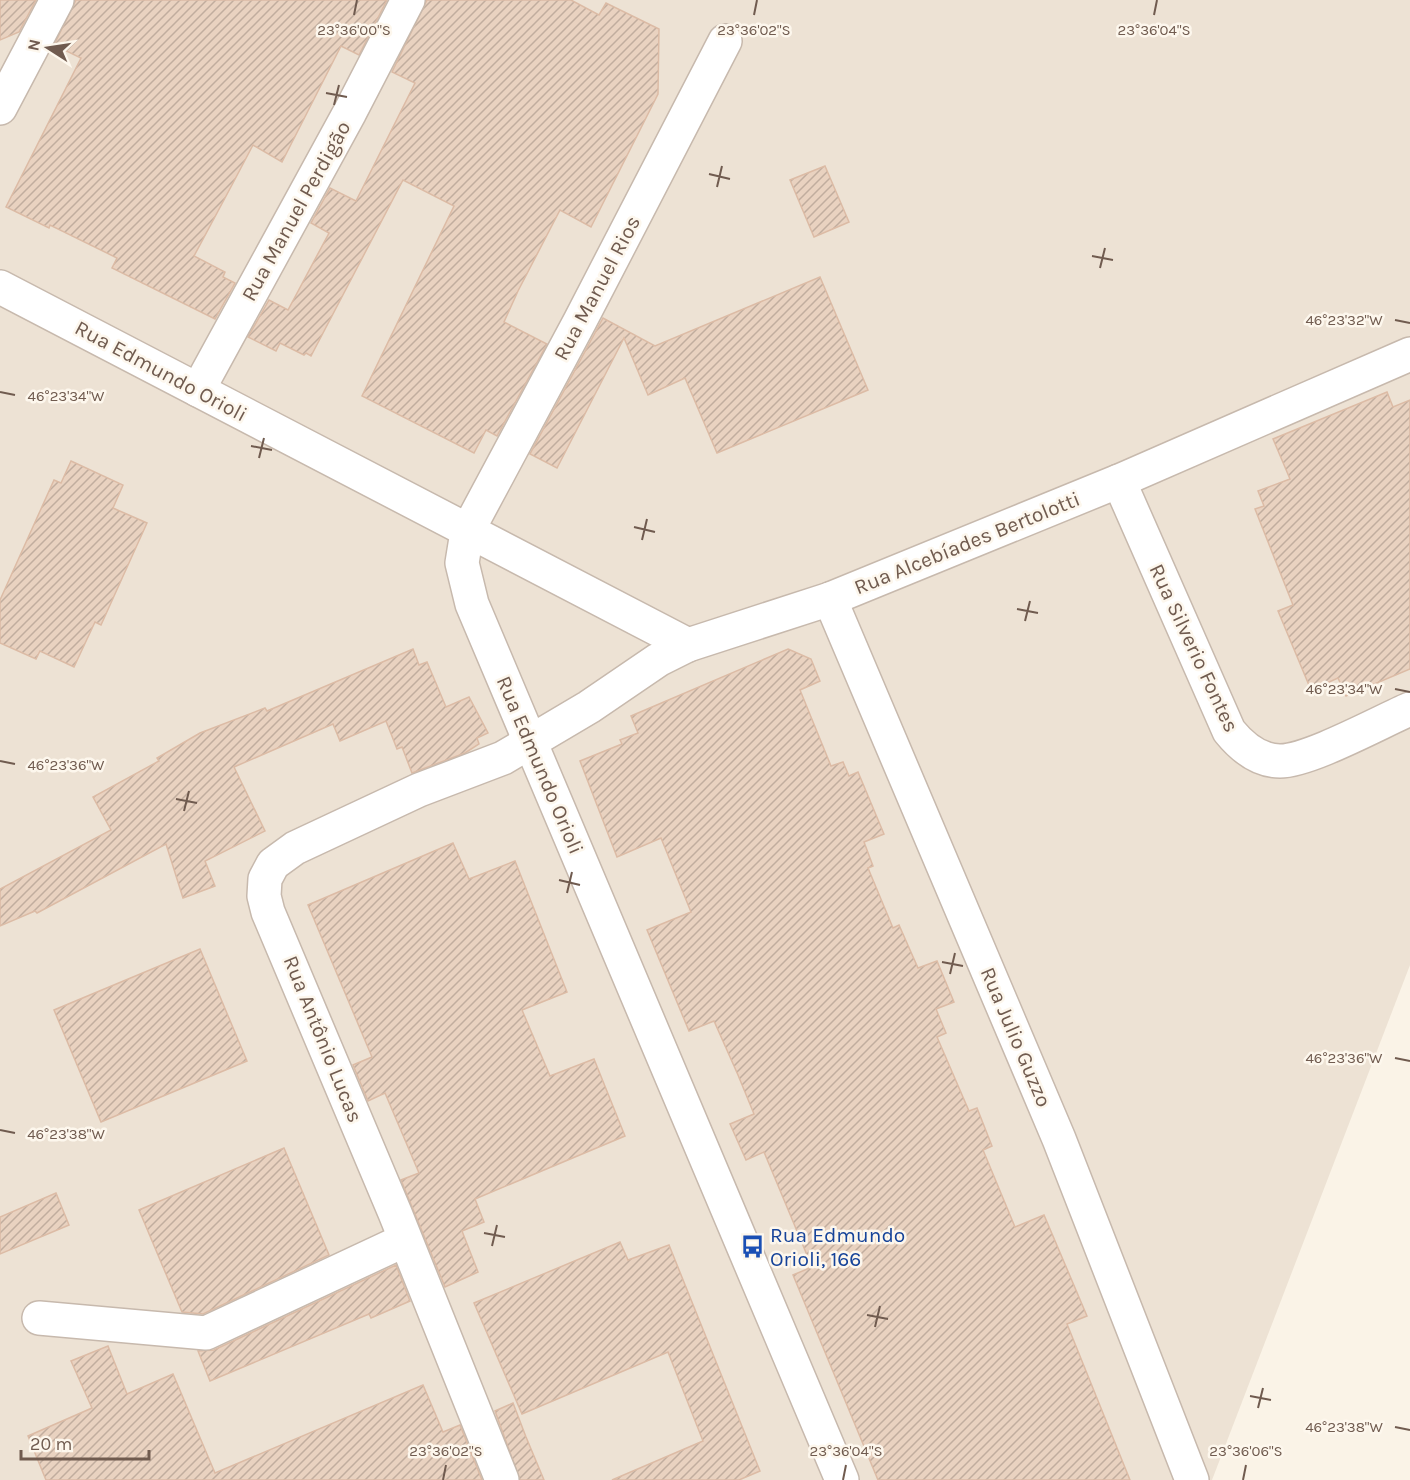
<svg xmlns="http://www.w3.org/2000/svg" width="1410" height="1480" viewBox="0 0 1410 1480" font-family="Karla,sans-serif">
<defs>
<pattern id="building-hatch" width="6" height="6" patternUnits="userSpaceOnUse" patternTransform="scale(1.5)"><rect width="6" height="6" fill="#e9d2c0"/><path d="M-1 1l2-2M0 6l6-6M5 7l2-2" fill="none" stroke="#c1ad9e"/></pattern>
</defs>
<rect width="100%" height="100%" fill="#faf3e7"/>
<polygon fill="#ede2d4" points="0,0 1410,0 1410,965 1212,1480 0,1480"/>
<g fill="url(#building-hatch)" stroke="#dcbba5" stroke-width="1.5">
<polygon points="0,0 36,0 19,32 0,40"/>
<polygon points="76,0 387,0 359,55 341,46 282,162 253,145 233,183 194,256 225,272 223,277 235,283 215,319 112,268 117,258 50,225 49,228 6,207 81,58 54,45"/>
<polygon points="427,0 571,0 599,15 606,3 659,29 658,94 591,227 560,210 518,291 504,322 547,344 497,436 486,430 474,453 362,396 454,206 403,180 311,356 306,353 304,355 280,343 276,351 248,337 269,300 288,310 329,233 311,223 330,188 356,201 415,83 392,72"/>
<polygon points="825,166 849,222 814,237 790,180"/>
<polygon points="820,277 868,390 717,453 685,378 648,395 624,338 557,468 530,454 603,318 655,346"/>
<polygon points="1387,392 1393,407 1410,400 1410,669 1346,696 1338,678 1311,690 1278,611 1293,605 1255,509 1264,506 1258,491 1290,479 1273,439"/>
<polygon points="71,461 123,485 113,508 147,523 101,625 95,622 74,667 40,651 36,659 0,643 0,600 54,480 61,483"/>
<polygon points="413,649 419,665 427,662 446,707 469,697 488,733 477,738 479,744 465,753 412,773 402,747 397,749 386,721 340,741 333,724 234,767 265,831 205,861 215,886 183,898 166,844 37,913 35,911 0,926 0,889 111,830 93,797 159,761 157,758 200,733 265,708 267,711"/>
<polygon points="788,649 811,659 820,681 800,690 831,766 843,762 849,776 858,772 884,834 864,842 873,866 868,868 893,928 899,925 918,968 937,961 954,1002 936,1009 946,1033 937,1037 969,1111 977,1108 992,1146 983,1150 1015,1227 1044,1215 1087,1316 1067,1324 1130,1480 878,1480 793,1275 812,1267 764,1152 746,1160 730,1124 754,1114 738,1075 714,1021 689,1031 647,930 691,912 661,838 617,857 580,761 622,744 620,740 638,733 631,716"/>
<polygon points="453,843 469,879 515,861 567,992 522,1010 550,1076 594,1059 625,1136 475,1199 484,1222 462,1231 478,1272 445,1287 401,1180 419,1173 385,1093 368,1101 353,1065 372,1057 308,905"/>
<polygon points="200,949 247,1061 101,1122 54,1010"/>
<polygon points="284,1148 329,1255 203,1314 182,1312 139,1210"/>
<polygon points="56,1193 69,1225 0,1254 0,1217"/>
<polygon points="620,1242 628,1260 669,1245 760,1471 739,1480 612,1480 703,1441 668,1352 522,1414 474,1303"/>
<polygon points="396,1265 410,1301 371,1318 369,1314 210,1381 198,1351 214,1350"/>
<polygon points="108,1346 127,1394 173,1374 215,1473 423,1385 443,1432 460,1425 482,1480 46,1480 28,1436 92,1408 71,1361"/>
<polygon points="513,1403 526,1437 544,1480 520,1480 495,1411"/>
</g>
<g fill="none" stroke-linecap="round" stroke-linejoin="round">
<defs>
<g id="street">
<polyline points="725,41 580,321 467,532 462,563 472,604 842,1480"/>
<polyline points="0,108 57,0"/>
<polyline points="0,287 688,645"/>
<polyline points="198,390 350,112 408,0"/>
<path d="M 1119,481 L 1229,731 C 1242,747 1258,761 1280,761 C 1309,761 1380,722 1410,709"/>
<polyline points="830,599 1059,1139 1192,1480"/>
<polyline points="39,1318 206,1333 405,1240"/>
<polyline points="502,1480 395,1213 268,912 264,896 265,879 273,864 295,848 419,790 503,758 589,707 658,660 688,645 830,599 1119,481 1410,354"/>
</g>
</defs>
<use href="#street" stroke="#c7b9ad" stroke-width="36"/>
<use href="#street" stroke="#fff" stroke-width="33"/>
</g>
<path fill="none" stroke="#705b4f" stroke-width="2" d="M 354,15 L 357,0M 754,15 L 757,0M 1154,15 L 1157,0M 326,93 L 347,97M 334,105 L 339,85M 709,174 L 730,179M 717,187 L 722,166M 1092,256 L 1113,260M 1100,268 L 1105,248M 1395,320 L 1410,323M 0,392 L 15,395M 251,446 L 272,450M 259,458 L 264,438M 634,527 L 655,532M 642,540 L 647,519M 1017,609 L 1038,613M 1025,621 L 1030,601M 1395,689 L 1410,692M 0,761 L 15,764M 176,799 L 197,803M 184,811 L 189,791M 559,880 L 580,885M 567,893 L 572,872M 942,962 L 963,966M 950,974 L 955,953M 1395,1058 L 1410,1061M 0,1130 L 15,1133M 484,1233 L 505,1237M 492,1246 L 497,1225M 867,1315 L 888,1319M 875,1327 L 880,1306M 1250,1396 L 1271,1400M 1258,1408 L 1263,1388M 1395,1427 L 1410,1430M 443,1480 L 446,1465M 843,1480 L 846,1465M 1243,1480 L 1246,1465"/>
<defs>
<symbol id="bus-bare" viewBox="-9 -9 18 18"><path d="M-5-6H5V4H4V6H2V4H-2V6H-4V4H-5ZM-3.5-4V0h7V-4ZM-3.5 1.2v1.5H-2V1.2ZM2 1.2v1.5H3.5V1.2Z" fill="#1a4fb4" stroke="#fdf7ed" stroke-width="2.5" paint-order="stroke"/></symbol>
</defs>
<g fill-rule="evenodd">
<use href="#bus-bare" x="736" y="1230" width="33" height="33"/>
</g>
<g text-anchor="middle" stroke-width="5" stroke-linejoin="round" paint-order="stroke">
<g font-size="21" fill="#705b4f" stroke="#fdf7ed">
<text transform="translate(296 211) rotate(-61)" y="7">Rua Manuel Perdigão</text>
<text transform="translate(597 288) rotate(-62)" y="7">Rua Manuel Rios</text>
<text transform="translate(161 371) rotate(28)" y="7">Rua Edmundo Orioli</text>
<text transform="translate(967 543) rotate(-22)" y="7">Rua Alcebíades Bertolotti</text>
<text transform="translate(1194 648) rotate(65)" y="7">Rua Silverio Fontes</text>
<text transform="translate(540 765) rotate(67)" y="7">Rua Edmundo Orioli</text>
<text transform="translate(1016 1037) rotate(67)" y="7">Rua Julio Guzzo</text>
<text transform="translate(323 1039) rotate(68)" y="7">Rua Antônio Lucas</text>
</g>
<g font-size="21" fill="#164399" stroke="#fdf7ed" text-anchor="start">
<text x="770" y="1242">Rua Edmundo<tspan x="770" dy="24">Orioli, 166</tspan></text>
</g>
</g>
<g font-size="15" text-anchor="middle" fill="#705b4f" stroke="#fdf7ed" stroke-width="5" stroke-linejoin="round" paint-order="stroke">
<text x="354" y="35">23°36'00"S</text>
<text x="754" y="35">23°36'02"S</text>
<text x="1154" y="35">23°36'04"S</text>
<text x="1344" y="325">46°23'32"W</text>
<text x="66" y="401">46°23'34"W</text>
<text x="1344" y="694">46°23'34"W</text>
<text x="66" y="770">46°23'36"W</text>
<text x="1344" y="1063">46°23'36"W</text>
<text x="66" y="1139">46°23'38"W</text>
<text x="1344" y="1432">46°23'38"W</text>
<text x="446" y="1456">23°36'02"S</text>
<text x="846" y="1456">23°36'04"S</text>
<text x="1246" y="1456">23°36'06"S</text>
</g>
<g transform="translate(48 48) rotate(282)" stroke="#fdf7ed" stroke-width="4.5" paint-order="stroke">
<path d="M0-4.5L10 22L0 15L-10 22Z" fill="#705b4f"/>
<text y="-9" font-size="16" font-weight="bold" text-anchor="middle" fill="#705b4f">N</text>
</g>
<path d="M21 1450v9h128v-9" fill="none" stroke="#705b4f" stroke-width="3"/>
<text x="30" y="1450" font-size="18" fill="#705b4f" stroke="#fdf7ed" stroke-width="4.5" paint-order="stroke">20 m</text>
</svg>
